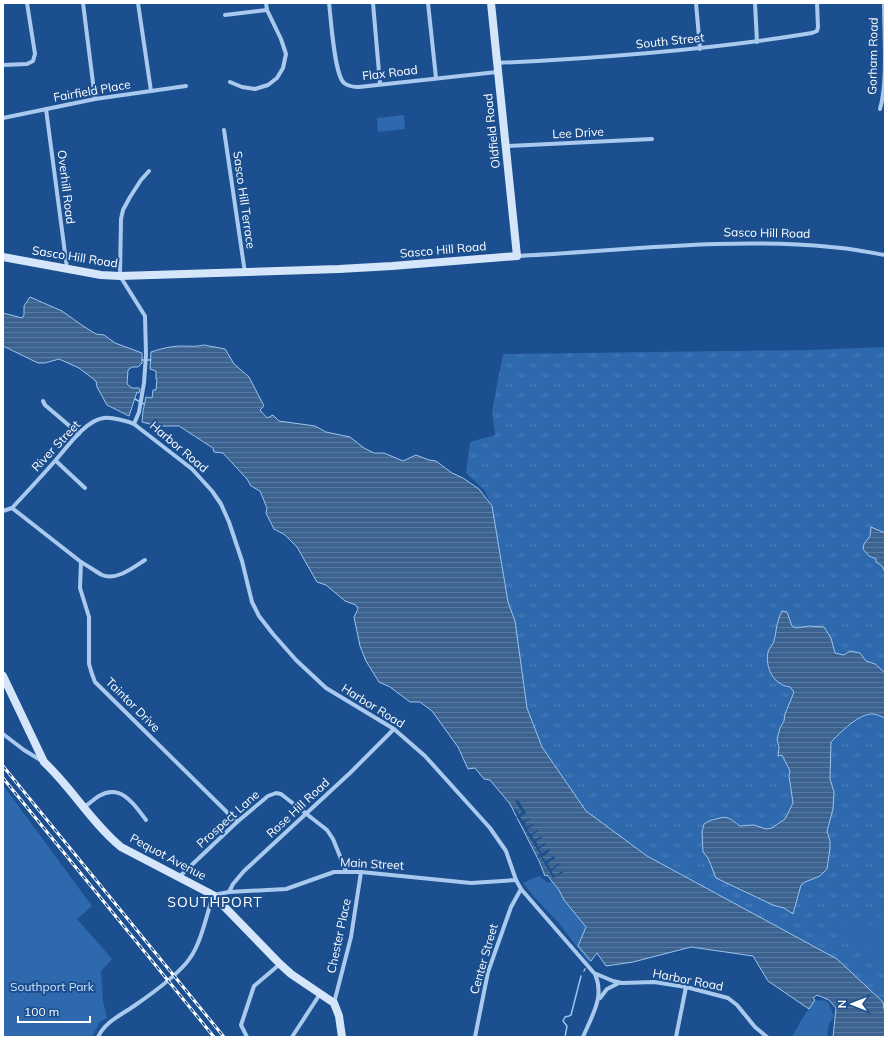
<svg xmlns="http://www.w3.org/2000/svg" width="888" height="1040" viewBox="0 0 888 1040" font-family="Mulish,sans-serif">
<defs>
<pattern id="grass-tufts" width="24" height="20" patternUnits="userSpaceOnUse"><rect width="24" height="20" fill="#2e69ad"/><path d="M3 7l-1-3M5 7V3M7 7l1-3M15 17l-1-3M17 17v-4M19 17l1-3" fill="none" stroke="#4d80b9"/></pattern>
<pattern id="water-rules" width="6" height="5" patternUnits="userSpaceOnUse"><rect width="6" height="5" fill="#3c6290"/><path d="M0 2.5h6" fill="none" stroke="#597aa1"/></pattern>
</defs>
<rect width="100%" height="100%" fill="#1b4f8f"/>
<polygon fill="url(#grass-tufts)" points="885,347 885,1016 883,1002 837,959 647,856 586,811 542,747 527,708 515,621 508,602 492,506 484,490 466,473 470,442 495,435 492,411 503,354 810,350"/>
<g fill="#2e69ad">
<polygon points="404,115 405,129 378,132 377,118"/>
<polygon points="3,785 92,906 77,919 112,959 101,971 103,1001 107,1018 100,1022 92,1037 3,1037"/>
<polygon points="539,876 548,883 552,881 559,890 564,900 586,927 578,946 591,961 589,963 558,922 535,898 523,883"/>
<polygon points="885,905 885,966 861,954"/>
<polygon points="848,914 872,926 861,947 838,935"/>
<polygon points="822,1000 828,1002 834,1016 829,1024 827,1037 792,1037 802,1019 814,1001"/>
</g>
<g fill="url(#water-rules)" stroke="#9cc4f0">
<polygon points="30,297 62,311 83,326 96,334 104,335 115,343 142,353 142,363 138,367 132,367 128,370 127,384 132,388 139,388 140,389 139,393 137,392 129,416 107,405 97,387 96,381 79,368 59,359 45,363 38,363 3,346 3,313 22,318 24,315 24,306"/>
<path d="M 204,345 L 225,349 L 234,364 L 249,377 L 264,406 L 260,410 L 267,418 L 273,415 L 279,421 L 315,426 L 326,432 L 350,437 L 364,448 L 374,453 L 384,453 L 403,461 L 416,455 L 429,460 L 436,461 L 452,473 L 463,478 L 479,489 L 492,506 L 508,602 L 515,621 L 527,708 L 542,747 L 586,811 L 647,856 L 837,959 L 883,1002 L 885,1016 L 885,1037 L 833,1037 L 836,1008 L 829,1000 L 817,995 L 813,998 L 815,1000 L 809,1009 L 768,981 L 753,956 L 691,947 L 633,962 L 606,966 L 597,953 L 591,961 L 578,946 L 586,927 L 564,900 L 559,890 L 547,875 L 545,876 L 539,861 L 510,804 L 490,780 L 484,779 L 475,768 L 468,769 L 458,747 L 432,711 L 420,702 L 410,702 L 390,687 L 379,682 L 366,661 L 360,646 L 354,617 L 358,609 L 356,605 L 345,601 L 326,585 L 317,582 L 297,547 L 285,535 L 274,529 L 266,513 L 267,508 L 260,491 L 251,486 L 247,479 L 223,453 L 214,452 L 213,448 L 179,426 L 157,426 L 142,422 L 143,411 L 146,397 L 152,398 L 153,390 L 156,390 L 157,379 L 156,379 L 156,371 L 150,369 L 151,352 C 160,349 171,346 182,346 C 189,346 196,347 204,345 Z"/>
<polygon points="871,527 885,533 885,572 882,566 876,562 876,559 869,556 863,549 864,544 870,536"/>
<path d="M 782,611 L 787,612 L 792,626 L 796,628 L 809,626 L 824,627 L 831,638 L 835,653 L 844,655 L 850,651 L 860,653 L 866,661 L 875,664 L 884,672 L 885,671 L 885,718 C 881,717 878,714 873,714 C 859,713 840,733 831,742 L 830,779 L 834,792 L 833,809 L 827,831 L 830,841 L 830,848 L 827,869 L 820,876 L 805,882 L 801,885 L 793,914 L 784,908 L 773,905 L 716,878 L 708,858 L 703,852 L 702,832 L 704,824 C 708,821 711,820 716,819 C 728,815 730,819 740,826 L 754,825 L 766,829 L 772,828 L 785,819 L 793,803 L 789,776 L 790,771 L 782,755 L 778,756 L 779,747 L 777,739 L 780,728 L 784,721 L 785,714 L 794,692 L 790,687 C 773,685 765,667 768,652 C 769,648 773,645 774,641 C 777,629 776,623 782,611 Z"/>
</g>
<polygon fill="#1b4f8f" points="518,800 526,813 520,817 523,821 530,818 530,819 525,822 526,827 533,824 534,825 527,829 530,834 538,830 538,831 532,835 534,840 542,836 542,838 536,841 538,847 545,843 546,844 540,848 539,850 542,853 549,849 550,851 542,857 546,861 554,856 555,858 547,864 551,869 559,863 560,864 551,871 555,876 562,871 564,872 553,878 541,857 538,858 537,857 540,854 518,818 516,818 517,816 514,810 516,809 519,814 522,812 515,801"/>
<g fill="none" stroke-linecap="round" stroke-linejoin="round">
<g stroke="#9cc4f0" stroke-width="1.5">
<polyline points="142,360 151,360"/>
<polyline points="135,399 144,404"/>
<polyline points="584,971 585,969"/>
<polyline points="564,1037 565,1037 567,1026 563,1021 565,1017 569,1016 571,1015 581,976"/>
</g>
<g stroke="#a9c9ee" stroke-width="4">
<polyline points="83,3 95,99"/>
<polyline points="138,3 151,91"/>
<path d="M 329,3 C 331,18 334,74 344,83 C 348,86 353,87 359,87 L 497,72"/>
<polyline points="373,3 380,84"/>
<polyline points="428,3 436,78"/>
<polyline points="696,3 700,49"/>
<polyline points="755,3 757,42"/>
<polyline points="225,15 267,10"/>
<path d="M 497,63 C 603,58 708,50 812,33 L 817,31 L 818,27 L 817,3"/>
<polyline points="3,65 27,64 33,61 35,54 27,3"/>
<polyline points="230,82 242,87 255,89 268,85 277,78 283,68 286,54 281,39 267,10 266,3"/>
<polyline points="46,109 67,268"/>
<path d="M 880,109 C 888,82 884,33 884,3"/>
<polyline points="3,118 95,99 186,86"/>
<polyline points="224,130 245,273"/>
<polyline points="506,146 652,139"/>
<polyline points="149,171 141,180 130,197 123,210 121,219 120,276 145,316 146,355 144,383 139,412 134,424 192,469 212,491 221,504 229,522 242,561 252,602 259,616 273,634 296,660 326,688 394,729 425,756 490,828 506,851 516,880 521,889 594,973 613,981 622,983 654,982 686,987 728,998 737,1005 755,1027 767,1037"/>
<path d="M 517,256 C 622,251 726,237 831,247 C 849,248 867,252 885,255"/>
<polyline points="43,401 45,405 79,434"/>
<polyline points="56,461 85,488"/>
<polyline points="12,508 81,562 80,588 89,617 89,664 92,674 95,682 237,822"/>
<path d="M 3,511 L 12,508 C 26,493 40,478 54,462 C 66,449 85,420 104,418 C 112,417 127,421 134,424"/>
<path d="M 81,562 C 88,566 95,571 102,575 C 117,581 134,567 145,560"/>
<polyline points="3,734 24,750 42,761"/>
<path d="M 84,807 C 89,804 94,799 99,796 C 121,783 135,805 146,820"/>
<polyline points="179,877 237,822 268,796 276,793 281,794 327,830 333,839 346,871"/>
<polyline points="229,892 286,889 334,872 361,872 471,883 516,880"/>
<polyline points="600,998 607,989 619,983"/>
<polyline points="334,1003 351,937 361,872"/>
<path d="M 98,1037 C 105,1022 121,1015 134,1006 C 150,995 180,973 190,958 C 201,943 207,914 213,895 L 229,892 L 233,884 L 244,871 L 350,773 L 394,729"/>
<polyline points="247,1037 241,1025 254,986 280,964"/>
<polyline points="292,1037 320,994"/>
<polyline points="475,1037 488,972 511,907 521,889"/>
<path d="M 583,1037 C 592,1015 605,997 595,974"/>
<polyline points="676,1037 686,987"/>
</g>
<g stroke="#d6e6fa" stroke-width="8">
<polyline points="3,257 101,275 120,276 339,269 392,266 517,256 491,3"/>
<path d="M 3,676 L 44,762 C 72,788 91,822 121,847 L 213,895 L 280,964 L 291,974 L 334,1003 L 339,1016 L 342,1037"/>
</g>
<defs>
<g id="rail">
<polyline points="3,766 224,1037"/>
<polyline points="3,778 214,1037"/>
</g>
</defs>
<use href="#rail" stroke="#fff" stroke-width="3"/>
<use href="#rail" stroke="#1b4f8f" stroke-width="1.5" stroke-dasharray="4.5" stroke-linecap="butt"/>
</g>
<g text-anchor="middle" stroke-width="4" stroke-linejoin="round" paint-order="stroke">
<g font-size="12" fill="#fff" stroke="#1b4f8f">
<text transform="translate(670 41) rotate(-6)" y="4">South Street</text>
<text transform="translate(873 56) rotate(-89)" y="4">Gorham Road</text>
<text transform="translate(390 73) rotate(-7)" y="4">Flax Road</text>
<text transform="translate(92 91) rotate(-10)" y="4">Fairfield Place</text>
<text transform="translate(492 131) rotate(-96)" y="4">Oldfield Road</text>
<text transform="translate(578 133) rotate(-3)" y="4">Lee Drive</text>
<text transform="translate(66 187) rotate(83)" y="4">Overhill Road</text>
<text transform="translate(244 200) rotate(82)" y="4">Sasco Hill Terrace</text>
<text transform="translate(767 233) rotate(1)" y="4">Sasco Hill Road</text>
<text transform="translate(443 250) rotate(-5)" y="4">Sasco Hill Road</text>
<text transform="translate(75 257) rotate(9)" y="4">Sasco Hill Road</text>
<text transform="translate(56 446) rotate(-47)" y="4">River Street</text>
<text transform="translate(179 447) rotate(40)" y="4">Harbor Road</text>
<text transform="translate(133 705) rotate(45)" y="4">Taintor Drive</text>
<text transform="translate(373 706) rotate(32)" y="4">Harbor Road</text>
<text transform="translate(298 808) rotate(-43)" y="4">Rose Hill Road</text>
<text transform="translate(228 819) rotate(-42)" y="4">Prospect Lane</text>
<text transform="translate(168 857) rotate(28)" y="4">Pequot Avenue</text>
<text transform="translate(372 864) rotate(3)" y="4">Main Street</text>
<text transform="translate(339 936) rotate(-78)" y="4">Chester Place</text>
<text transform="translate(484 959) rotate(-74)" y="4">Center Street</text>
<text transform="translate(688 980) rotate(11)" y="4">Harbor Road</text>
</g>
<g font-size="12" fill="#cfe3fa" stroke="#1b4f8f">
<text x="52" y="991">Southport Park</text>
</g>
<g font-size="14" letter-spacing="1" fill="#fff" stroke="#1b4f8f">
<text x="215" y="907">SOUTHPORT</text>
</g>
</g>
<rect width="888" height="1040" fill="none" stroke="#ffffff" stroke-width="8"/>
<g transform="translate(852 1004) rotate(270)" stroke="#1b4f8f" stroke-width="3" paint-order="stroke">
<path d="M0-3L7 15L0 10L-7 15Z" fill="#ffffff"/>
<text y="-6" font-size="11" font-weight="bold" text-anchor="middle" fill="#ffffff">N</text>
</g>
<path d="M18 1016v6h72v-6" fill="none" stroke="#ffffff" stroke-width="2"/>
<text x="24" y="1016" font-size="12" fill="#ffffff" stroke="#1b4f8f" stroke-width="3" paint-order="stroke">100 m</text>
</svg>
